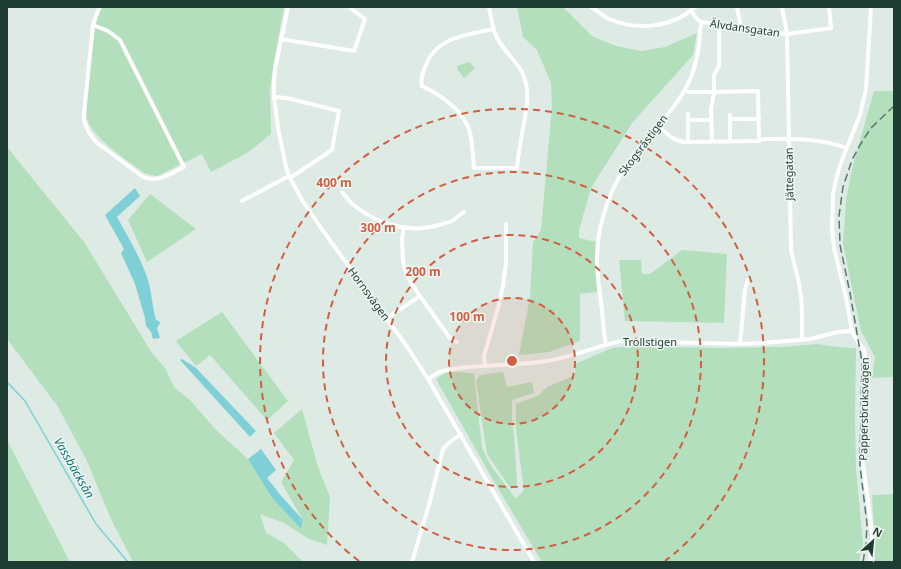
<svg xmlns="http://www.w3.org/2000/svg" width="901" height="569" viewBox="0 0 901 569" font-family="'Noto Sans',sans-serif">
<rect width="100%" height="100%" fill="#ddebe4"/>
<g fill="#b4dfbc">
<path d="M 100,7 L 284,7 L 274,61 L 270,89 L 271,134 L 247,153 L 211,172 L 202,154 L 157,176 L 150,175 L 144,173 C 127,160 97,141 88,122 C 85,115 87,105 87,98 C 89,67 92,36 100,7 Z"/>
<polygon points="517,7 563,7 592,36 616,46 642,51 665,47 697,33 693,55 632,123 591,188 579,230 579,238 596,242 595,257 597,292 580,294 580,341 549,352 519,355 530,297 533,242 541,230 552,106 551,83 537,50 523,37"/>
<polygon points="469,62 475,68 464,78 458,70 457,66"/>
<polygon points="874,91 894,91 894,377 872,378 875,357 861,331 843,244 846,200 852,169"/>
<polygon points="7,147 84,242 152,353 165,368 174,387 191,401 215,429 248,459 272,498 301,529 303,520 281,482 294,460 274,433 302,409 318,467 330,497 327,545 309,539 284,523 260,514 266,533 284,543 303,562 133,562 110,517 86,459 58,407 7,339"/>
<polygon points="150,194 196,229 147,262 128,220"/>
<polygon points="682,250 727,254 724,323 625,321 619,260 641,260 642,274 650,274"/>
<polygon points="222,312 288,401 267,420 210,355 196,366 176,341"/>
<polygon points="817,344 837,347 856,348 855,418 856,469 863,544 859,562 542,562 496,485 436,379 447,372 461,372 474,374 482,448 491,466 516,499 524,490 516,430 516,404 538,396 547,387 575,375 575,364 612,348 631,346 723,348 782,347"/>
<polygon points="503,372 507,387 532,382 534,393 512,400 512,417 515,448 517,484 511,489 487,454 476,381 480,375"/>
<polygon points="7,439 8,442 70,562 7,562"/>
<polygon points="894,494 894,562 875,562 875,549 872,495"/>
</g>
<g fill="#7fcfd6">
<path d="M 135,188 L 140,196 L 117,217 C 128,237 141,258 148,280 C 152,293 152,307 156,320 L 159,321 L 160,323 L 157,328 L 160,338 L 153,339 L 151,332 L 146,326 L 145,318 L 135,284 L 121,253 L 124,249 L 105,215 Z"/>
<polygon points="182,359 196,368 256,431 250,437 180,360"/>
<polygon points="261,449 276,470 267,478 282,497 303,520 301,529 272,498 248,459"/>
</g>
<g fill="none" stroke-linecap="round" stroke-linejoin="round">
<polyline stroke="#7fcfd6" stroke-width="1.5" points="7,382 25,401 96,524 128,562"/>
<g stroke="#fff" stroke-width="4">
<polyline points="288,7 275,69 274,83 274,97 278,128 286,167 290,178 302,200 321,228 408,348 428,379 534,562"/>
<path d="M 489,7 C 492,22 493,35 503,47 C 510,57 520,65 524,77 C 531,96 525,115 522,134 C 520,145 518,156 517,168 L 474,168 C 473,156 473,144 470,133 C 464,110 443,96 422,86 C 420,79 423,72 426,65 C 436,37 467,35 493,29"/>
<path d="M 591,7 C 597,11 603,16 609,19 C 637,31 672,28 695,7"/>
<polyline points="737,7 741,28"/>
<path d="M 782,7 L 787,34 L 791,249 C 793,263 798,275 800,289 C 803,306 802,323 802,340"/>
<polyline points="691,11 698,20 702,22 787,34 831,28 829,7"/>
<path d="M 93,25 L 108,31 L 120,40 L 184,167 C 170,174 158,183 143,177 L 96,142 L 88,131 L 86,126 L 84,120 L 84,114 L 93,25 L 96,16 L 100,7"/>
<polyline points="281,39 354,51 365,19 349,7"/>
<polyline points="688,92 714,92 714,75 719,66 719,25"/>
<polyline points="274,97 287,98 339,111 332,150 290,178"/>
<polyline points="730,115 730,141"/>
<polyline points="730,119 759,119"/>
<polyline points="692,120 711,120"/>
<path d="M 657,126 L 674,139 L 683,142 L 759,141 L 764,139 C 792,139 820,138 847,148"/>
<polyline points="712,141 711,109 714,92 758,91 759,141"/>
<polyline points="688,142 688,114"/>
<path d="M 342,192 C 346,197 350,202 355,206 C 376,223 404,232 431,227 C 438,225 445,224 452,221 C 456,218 460,215 464,212"/>
<polyline points="242,201 289,176"/>
<polyline points="404,228 402,238 403,261 405,269 408,278 420,296 449,337 457,342"/>
<polyline points="387,318 420,296"/>
<path d="M 606,344 C 603,331 603,316 601,302 C 599,288 597,274 597,260 C 597,222 611,184 635,153 C 652,131 675,110 688,84 C 694,72 697,59 699,46 C 700,38 699,30 702,22"/>
<polyline points="740,344 745,289 748,280"/>
<polyline points="485,366 484,356 498,308 503,286 506,263 506,224"/>
<path d="M 428,379 L 439,372 L 453,369 C 484,364 516,366 547,361 C 573,357 596,346 621,341 L 740,344 L 763,343 L 810,339 L 838,332 L 852,331"/>
<polyline points="412,562 429,505 443,449 450,442 461,434"/>
<polyline points="870,562 872,548 872,532 863,464 863,442 865,353 863,348 856,339 852,331 845,293 834,248 832,230 833,194 836,180 840,165 860,115 866,89 871,7"/>
</g>
<polyline stroke="#57786c" stroke-width="1.5" stroke-dasharray="8 4" stroke-linecap="butt" points="863,562 866,544 867,524 860,466 861,411 862,362 850,293 840,245 839,216 843,187 852,160 860,145 871,128 894,106"/>
</g>
<circle cx="512" cy="361" r="63" fill="#d25e43" fill-opacity=".12"/>
<g fill="none" stroke="#d25e43" stroke-width="2" stroke-dasharray="7 5">
<circle cx="512" cy="361" r="63"/>
<circle cx="512" cy="361" r="126"/>
<circle cx="512" cy="361" r="189"/>
<path d="M359 561A252 252 0 1 1 665 561"/>
</g>
<g text-anchor="middle" stroke-width="3" stroke-linejoin="round" paint-order="stroke">
<g font-size="11" fill="#1e3c31" stroke="#eef7f2">
<text transform="translate(745 28) rotate(8)" y="4">Älvdansgatan</text>
<text transform="translate(643 145) rotate(-53)" y="4">Skogsråstigen</text>
<text transform="translate(789 174) rotate(-91)" y="4">Jättegatan</text>
<text transform="translate(369 294) rotate(54)" y="4">Hornsvägen</text>
<text x="650" y="346">Trollstigen</text>
<text transform="translate(864 409) rotate(-89)" y="4">Pappersbruksvägen</text>
</g>
<g font-size="12" font-style="italic" fill="#13737c" stroke="#eef7f2">
<text transform="translate(74 468) rotate(60)" y="4">Vassbäcksån</text>
</g>
</g>
<circle cx="512" cy="361" r="6" fill="#d25e43" stroke="#eef7f2" stroke-width="2"/>
<g font-size="12" text-anchor="middle" font-weight="bold" fill="#d25e43" stroke="#eef7f2" stroke-width="3" stroke-linejoin="round" paint-order="stroke">
<text x="334" y="187">400 m</text>
<text x="378" y="232">300 m</text>
<text x="423" y="276">200 m</text>
<text x="467" y="321">100 m</text>
</g>
<rect width="901" height="569" fill="none" stroke="#1e3c31" stroke-width="16"/>
<g transform="translate(873 541) rotate(27)" stroke="#eef7f2" stroke-width="3" paint-order="stroke">
<path d="M0-3L7 15L0 10L-7 15Z" fill="#1e3c31"/>
<text y="-6" font-size="11" font-weight="bold" text-anchor="middle" fill="#1e3c31">N</text>
</g>
</svg>
